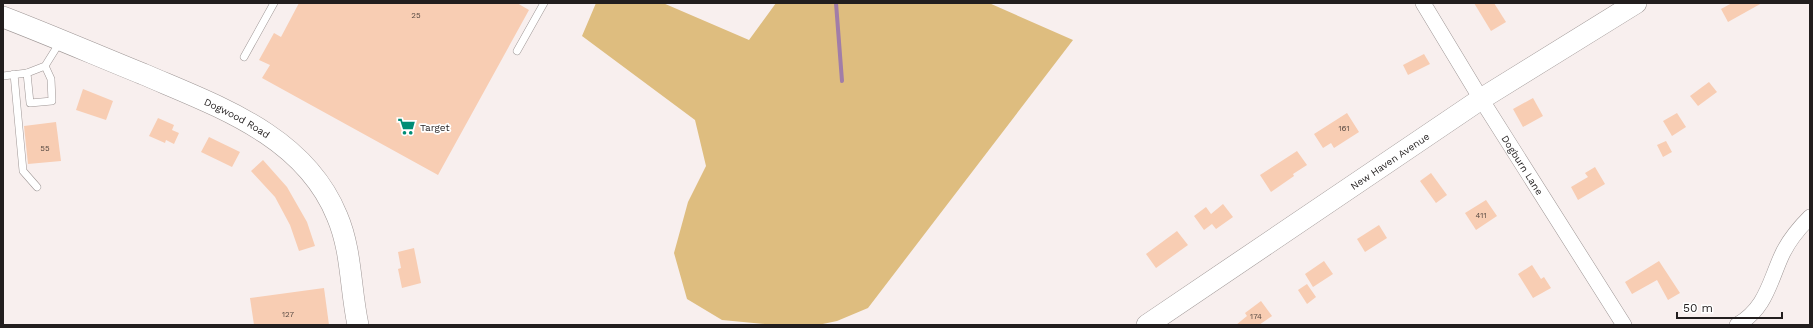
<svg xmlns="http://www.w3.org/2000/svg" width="1813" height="328" viewBox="0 0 1813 328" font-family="'Work Sans',sans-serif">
<rect width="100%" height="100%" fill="#f8efee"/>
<polygon fill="#debd7f" points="596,3 663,3 749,40 776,3 989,3 1073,40 868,308 837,321 818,325 775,325 722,320 687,299 674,253 688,202 706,166 695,120 582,36"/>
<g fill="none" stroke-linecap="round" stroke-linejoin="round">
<polyline stroke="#a17da8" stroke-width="4" points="836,3 842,81"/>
</g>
<g fill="#f8cdb3">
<polygon points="299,3 517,3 529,10 438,175 262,78 270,65 259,60 274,33 281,37"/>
<polygon points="1474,3 1494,3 1506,22 1491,31"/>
<polygon points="1732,3 1762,3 1728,22 1721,9"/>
<polygon points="1424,54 1430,64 1408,75 1403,65"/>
<polygon points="1709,82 1717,92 1698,106 1690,96"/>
<polygon points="83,89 113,101 106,120 76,110"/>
<polygon points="1533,98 1543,116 1523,127 1513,109"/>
<polygon points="1347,113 1359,132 1334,148 1331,143 1323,148 1314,134"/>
<polygon points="1677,113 1686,127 1672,136 1663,121"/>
<polygon points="158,118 174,125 172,130 179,133 174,144 166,140 165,143 149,136"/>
<polygon points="56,122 61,161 28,164 24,126"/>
<polygon points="209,137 240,152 232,167 201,152"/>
<polygon points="1666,141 1672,152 1663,157 1657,145"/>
<polygon points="1297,151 1307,165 1293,174 1294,176 1271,192 1260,175"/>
<polygon points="263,160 287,187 307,222 315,246 299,251 290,225 275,197 251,171"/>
<polygon points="1595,167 1605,184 1578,200 1571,187 1588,177 1585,173"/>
<polygon points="1431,173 1447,195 1436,203 1420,181"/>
<polygon points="1486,200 1497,216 1476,230 1465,213"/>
<polygon points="1223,204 1233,217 1216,229 1212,224 1204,230 1194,216 1206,207 1211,214"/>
<polygon points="1379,225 1387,238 1365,252 1357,239"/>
<polygon points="1177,231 1188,245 1156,268 1146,254"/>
<polygon points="414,248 421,283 402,288 398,269 401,268 398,252"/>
<polygon points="1324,261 1333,274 1313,287 1305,274"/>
<polygon points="1659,261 1680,293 1668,300 1657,280 1632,294 1625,282"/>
<polygon points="1532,265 1541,279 1544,277 1551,288 1533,298 1518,274"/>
<polygon points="1307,284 1316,297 1307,304 1298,290"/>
<polygon points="324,288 329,325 254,325 250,298"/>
<polygon points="1261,301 1272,316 1259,325 1236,325 1247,316 1245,313"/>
</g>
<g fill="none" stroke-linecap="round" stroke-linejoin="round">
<defs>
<g id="lane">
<polyline points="517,51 544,3"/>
<polyline points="244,57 274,3"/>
<polyline points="45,66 27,73 30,103 52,101 51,79 45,66 60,42"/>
<polyline points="14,74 23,171 37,187"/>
<polyline points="3,76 27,73"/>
</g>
<g id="street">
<path id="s1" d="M 1423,3 L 1481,99 L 1624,325"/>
<path d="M 1737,325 C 1765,309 1769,284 1781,257 C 1787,243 1799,228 1810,217"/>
</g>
<g id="secondary">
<path id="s2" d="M 3,17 C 50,35 96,55 143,74 C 217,106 304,135 337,216 C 352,251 350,288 358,325"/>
<path id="s3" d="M 1147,325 L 1481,99 L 1636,3"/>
</g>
</defs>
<use href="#lane" stroke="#9e9695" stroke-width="8"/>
<use href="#street" stroke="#9e9695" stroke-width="16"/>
<use href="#secondary" stroke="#9e9695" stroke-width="22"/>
<use href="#lane" stroke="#fff" stroke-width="7"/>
<use href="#street" stroke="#fff" stroke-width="15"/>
<use href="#secondary" stroke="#fff" stroke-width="21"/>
</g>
<defs>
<symbol id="supermarket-bare" viewBox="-9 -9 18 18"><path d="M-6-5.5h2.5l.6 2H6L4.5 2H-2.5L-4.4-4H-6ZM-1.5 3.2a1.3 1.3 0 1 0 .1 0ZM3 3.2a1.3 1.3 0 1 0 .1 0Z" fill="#008d76" stroke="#fff" stroke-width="2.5" paint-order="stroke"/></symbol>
</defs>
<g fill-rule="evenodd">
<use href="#supermarket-bare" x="394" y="114" width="25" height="25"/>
</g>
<g text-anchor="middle" stroke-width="3.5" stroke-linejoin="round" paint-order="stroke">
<g font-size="8" fill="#584a43">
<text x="416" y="18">25</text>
<text x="1344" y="131">161</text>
<text x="45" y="151">55</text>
<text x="1481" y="218">411</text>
<text x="288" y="317">127</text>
<text x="1256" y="319">174</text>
</g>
<g font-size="10" fill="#221e1e" stroke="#fff">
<text dy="4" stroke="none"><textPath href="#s2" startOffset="255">Dogwood Road</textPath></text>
<text dy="4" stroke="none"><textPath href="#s3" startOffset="293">New Haven Avenue</textPath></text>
<text dy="4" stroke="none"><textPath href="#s1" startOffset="190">Dogburn Lane</textPath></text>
</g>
<g font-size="10" fill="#221e1e" stroke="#fff" text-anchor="start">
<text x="420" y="131">Target</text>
</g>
</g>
<rect width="1813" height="328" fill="none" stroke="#221e1e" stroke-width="8"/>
<path d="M1677 312v6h105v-6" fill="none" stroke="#221e1e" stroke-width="2"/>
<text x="1683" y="312" font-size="12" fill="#221e1e" stroke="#ffffff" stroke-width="3" paint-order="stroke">50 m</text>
</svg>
